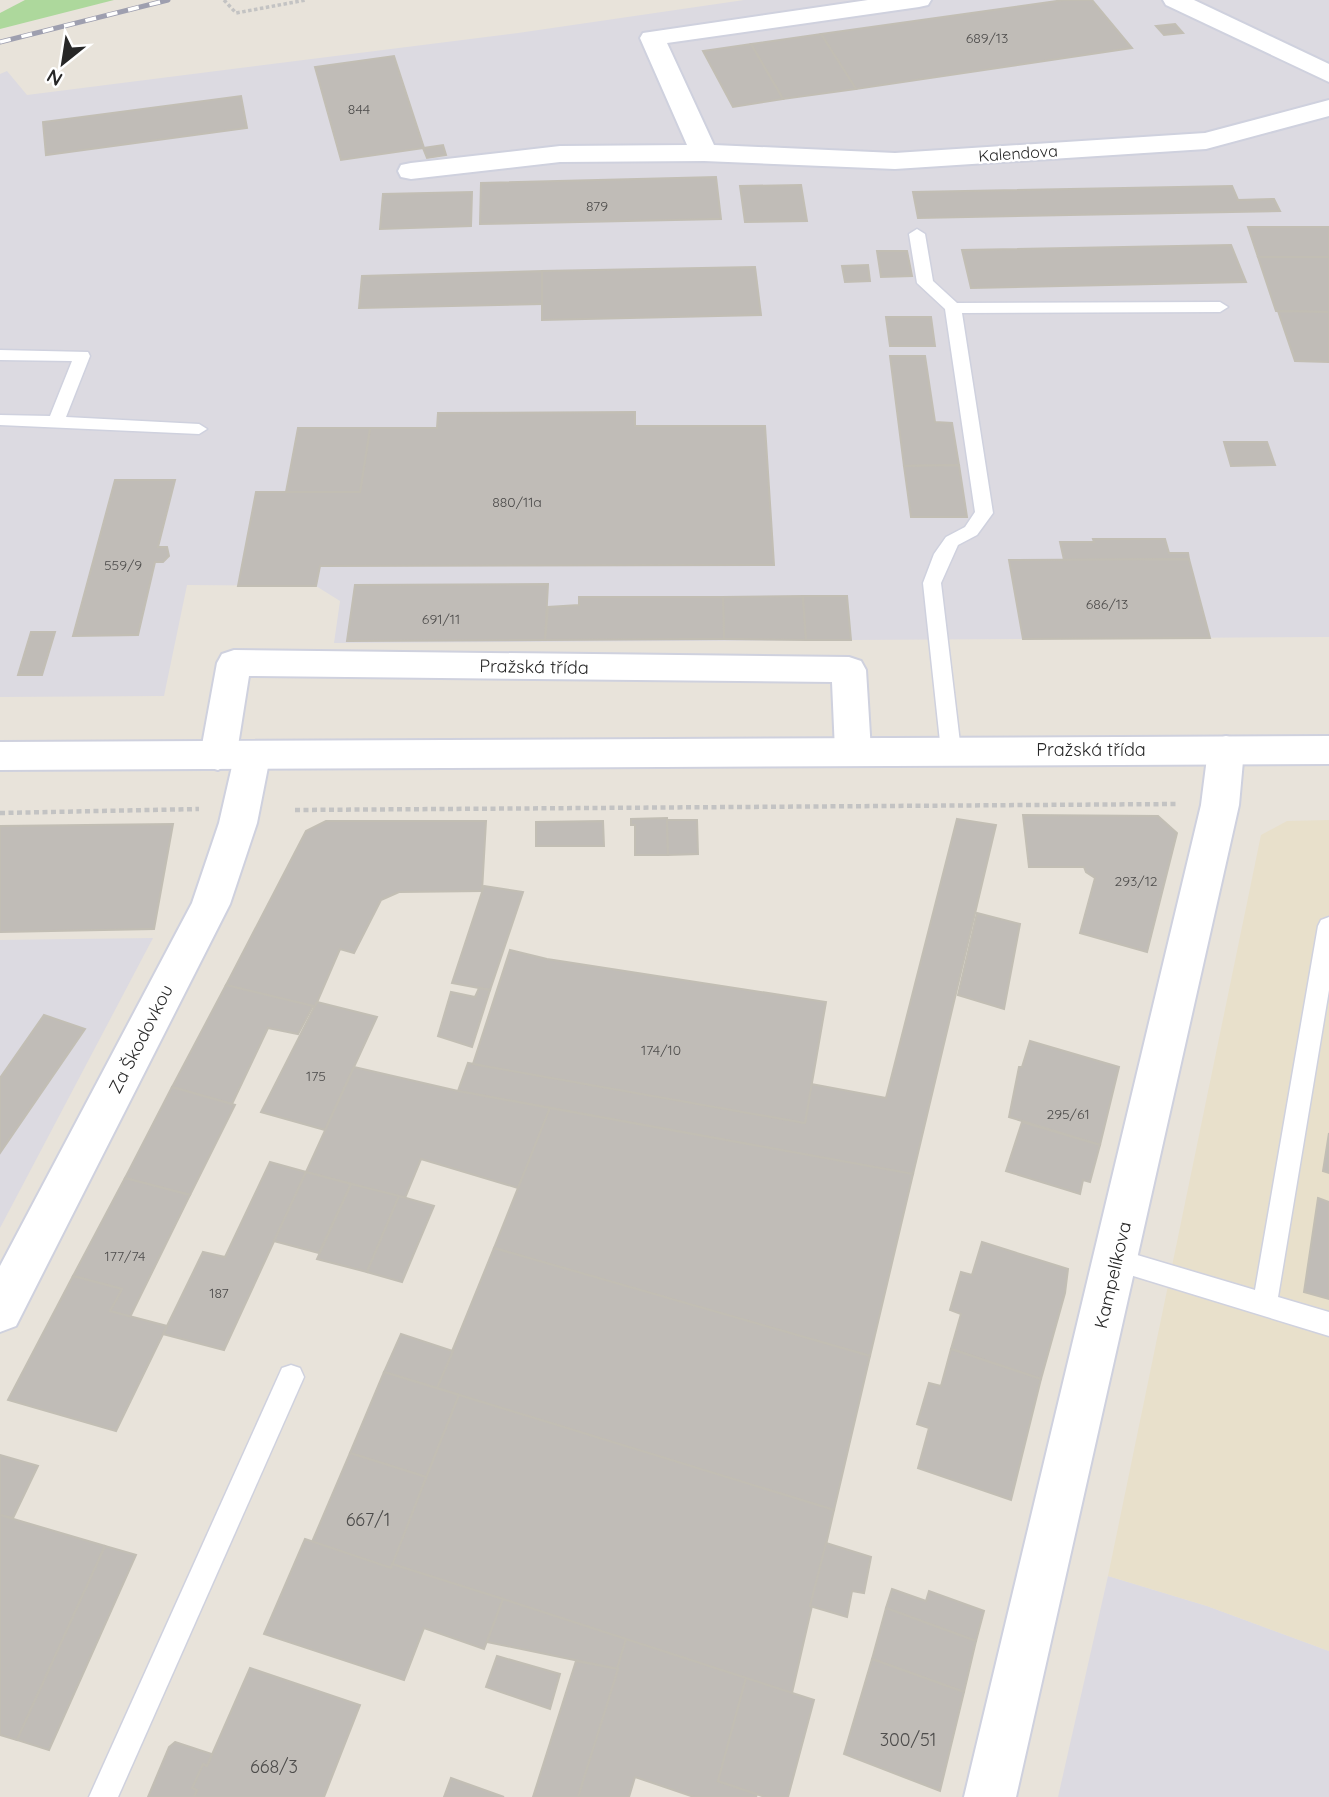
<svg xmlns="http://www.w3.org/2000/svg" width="1329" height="1797" viewBox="0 0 1329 1797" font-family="Quicksand,sans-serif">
<rect width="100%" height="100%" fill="#e8e3da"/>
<g fill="#dcdae1">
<polygon points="744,0 1329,0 1329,637 334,643 340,601 316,586 187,585 164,696 0,697 0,74 7,71 27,95 518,33"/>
<polygon points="153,938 0,1228 0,940"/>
<polygon points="1108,1576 1207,1606 1329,1651 1329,1797 1058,1797"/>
</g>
<polygon fill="#e8e0cb" points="1329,820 1329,1651 1207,1606 1108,1576 1261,835 1287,821"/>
<polygon fill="#add89c" points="25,0 114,0 0,29 0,13"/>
<g fill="#c0bcb7" stroke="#c2beb4" stroke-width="2">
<polygon points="1064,0 1092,0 1132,48 856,89 821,34"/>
<polygon points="1175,24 1183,33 1164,35 1156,26"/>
<polygon points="821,34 856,89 783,99 751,44"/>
<polygon points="751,44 783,99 733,107 703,51"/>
<polygon points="394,56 424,148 341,160 315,67"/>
<polygon points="241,96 247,128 46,155 43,122"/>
<polygon points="443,145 446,155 427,158 423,148"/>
<polygon points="716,177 721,219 480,224 481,183"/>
<polygon points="801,185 807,221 745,222 740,186"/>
<polygon points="1232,186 1238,200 1274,199 1280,211 918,218 913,192"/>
<polygon points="472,192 471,226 380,229 383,194"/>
<polygon points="1248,227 1329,227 1329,257 1258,257"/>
<polygon points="1231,245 1246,282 971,288 962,250"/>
<polygon points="877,251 907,251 912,276 881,277"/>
<polygon points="1258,257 1329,257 1329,312 1276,311"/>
<polygon points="868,265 870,281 845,282 842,266"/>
<polygon points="755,267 761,315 542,320 542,271"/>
<polygon points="542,271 542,304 359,308 362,276"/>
<polygon points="1278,311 1329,312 1329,362 1295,361"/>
<polygon points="886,317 931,317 935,346 890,346"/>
<polygon points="890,356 925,356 935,422 952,423 959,465 904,466"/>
<polygon points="635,412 635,426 765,426 774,565 320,566 316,586 238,586 256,492 360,492 370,428 437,428 438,413"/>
<polygon points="298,428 370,428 360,492 286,492"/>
<polygon points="1224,442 1267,442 1275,465 1231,466"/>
<polygon points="959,465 967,517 911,517 904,466"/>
<polygon points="115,480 175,480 158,547 167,547 169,556 163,562 155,562 138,635 73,636"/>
<polygon points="1093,539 1165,539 1169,553 1188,553 1189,559 1064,560 1060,542 1094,542"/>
<polygon points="1189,559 1210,638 1023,639 1009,560"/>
<polygon points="548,584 545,640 347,641 355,585"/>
<polygon points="803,596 806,640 724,639 723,597"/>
<polygon points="803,596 847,596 851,640 806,640"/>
<polygon points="579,597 723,597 724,639 545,640 548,607 579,605"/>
<polygon points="31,632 55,632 42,675 18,675"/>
<polygon points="1023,815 1158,816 1177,833 1147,952 1080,933 1095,878 1086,872 1084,867 1029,867"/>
<polygon points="667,818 668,855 635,855 635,825 631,825 631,819"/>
<polygon points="957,819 996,825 913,1174 458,1091 468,1063 805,1123 811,1084 886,1098"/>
<polygon points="667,820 697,820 698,854 668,855"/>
<polygon points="326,821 486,821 482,891 399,892 381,900 354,953 340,949 315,1007 226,985 306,831"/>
<polygon points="603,821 604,846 536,846 536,822"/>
<polygon points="173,824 154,929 0,932 0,826"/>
<polygon points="484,886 523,892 490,990 452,983"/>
<polygon points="977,913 1020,924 1004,1009 958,995"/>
<polygon points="510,950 547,959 826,1002 805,1123 473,1064"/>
<polygon points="226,985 313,1006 298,1034 268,1028 232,1104 172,1087"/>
<polygon points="479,988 490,990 472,1047 438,1036 451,992 475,997"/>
<polygon points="317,1002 377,1017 325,1130 261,1112"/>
<polygon points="44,1015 85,1029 0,1153 0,1078"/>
<polygon points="1030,1041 1119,1067 1100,1145 1009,1117 1019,1067 1022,1067"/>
<polygon points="354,1067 458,1091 550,1108 518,1188 421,1159 405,1198 306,1172"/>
<polygon points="172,1087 235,1105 190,1195 125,1178"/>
<polygon points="550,1108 913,1174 870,1356 494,1248"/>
<polygon points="1022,1122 1100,1145 1090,1182 1083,1180 1080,1194 1006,1171"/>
<polygon points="1329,1133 1329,1173 1323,1171"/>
<polygon points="270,1162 306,1172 224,1350 163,1334 203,1252 225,1257"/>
<polygon points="306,1172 351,1184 319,1253 274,1241"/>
<polygon points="125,1178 190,1195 130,1317 110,1311 122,1289 73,1276"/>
<polygon points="351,1184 399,1196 367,1272 317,1259"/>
<polygon points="399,1196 434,1206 402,1282 367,1272"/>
<polygon points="1318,1198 1329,1202 1329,1299 1304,1292"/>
<polygon points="982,1242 1068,1269 1065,1293 1041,1379 951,1349 961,1314 950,1310 961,1272 972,1275"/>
<polygon points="494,1248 870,1356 834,1510 437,1388"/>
<polygon points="73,1276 122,1289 110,1311 167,1326 116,1431 8,1400"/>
<polygon points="401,1334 453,1351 437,1388 384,1372"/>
<polygon points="951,1349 1041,1379 1011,1500 918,1468 929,1428 917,1424 929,1383 941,1386"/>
<polygon points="384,1372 459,1395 426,1477 350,1453"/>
<polygon points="459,1395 834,1510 792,1693 392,1564"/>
<polygon points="350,1453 426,1477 391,1568 312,1542"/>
<polygon points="0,1455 38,1466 13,1518 0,1515"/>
<polygon points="0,1515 105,1546 17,1740 0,1735"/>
<polygon points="305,1539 391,1568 392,1564 503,1599 484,1649 424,1628 404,1680 264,1634"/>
<polygon points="826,1543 871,1557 864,1593 852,1591 847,1617 810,1606"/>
<polygon points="105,1546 136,1555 49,1750 17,1740"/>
<polygon points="892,1589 926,1601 929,1591 984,1611 976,1641 886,1608"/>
<polygon points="503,1599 626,1639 618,1669 487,1642"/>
<polygon points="886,1608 976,1641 964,1692 872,1659"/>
<polygon points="626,1639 746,1678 718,1781 757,1794 756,1797 694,1797 635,1777 629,1797 578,1797"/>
<polygon points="497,1656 560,1674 550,1709 486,1687"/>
<polygon points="872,1659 964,1692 940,1791 844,1754"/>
<polygon points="576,1661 618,1669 578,1797 533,1797"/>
<polygon points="250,1668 360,1705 324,1797 194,1797 197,1790 192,1788 203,1764 207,1766"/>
<polygon points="746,1678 814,1700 788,1797 765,1797 718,1781"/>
<polygon points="175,1742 212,1754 207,1766 203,1764 192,1788 197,1790 194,1797 148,1797 169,1747"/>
<polygon points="451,1778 504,1797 444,1797"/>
</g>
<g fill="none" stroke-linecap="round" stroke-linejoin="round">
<defs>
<g id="service">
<polygon points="917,229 925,234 933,281 957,303 1220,302 1228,307 1220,312 962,313 993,513 977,535 958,545 941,583 961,751 951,758 941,751 923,583 934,554 946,537 965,527 975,512 945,309 917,283 909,234"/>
<polygon points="0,350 88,352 90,356 66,417 199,424 207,429 199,434 0,425 0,415 50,416 72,361 0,360"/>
<polygon points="1329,917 1329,990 1278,1297 1329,1312 1329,1336 1117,1271 1108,1268 1105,1260 1108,1252 1117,1249 1255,1290 1318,926 1321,920"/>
<polygon points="291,1365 300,1368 304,1377 118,1797 89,1797 282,1368"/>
</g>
<g id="minor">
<polygon points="868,0 931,0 928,5 919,7 667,43 714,145 895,153 1205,133 1329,100 1329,116 1206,149 895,169 704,161 560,162 411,179 401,177 398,171 401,165 411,163 560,146 687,145 640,38 643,33"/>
<polygon points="1163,0 1194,0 1329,64 1329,82 1166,5"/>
<polygon points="234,650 849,657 861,661 866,670 871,751 866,761 853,765 840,761 835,751 832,682 249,676 237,752 239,747 252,743 265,747 270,757 257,823 230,904 16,1326 0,1332 0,1266 192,903 219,823 233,762 218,770 205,766 200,756 217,663 222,654"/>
<polygon points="1226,736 1239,740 1244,750 1239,805 1016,1797 964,1797 1201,805 1208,750 1213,740"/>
</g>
<polygon id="tertiary" points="1329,736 1329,764 0,770 0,742"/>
</defs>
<use href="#service" stroke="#cfd1de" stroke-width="3"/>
<use href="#minor" stroke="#cfd1de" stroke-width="4"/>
<use href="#tertiary" stroke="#cfd1de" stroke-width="4"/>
<polyline stroke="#c3c3c3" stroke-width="3.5" stroke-dasharray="3.5 2.5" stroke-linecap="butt" points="224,0 236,13 306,0"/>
<g stroke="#c3c3c3" stroke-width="4.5" stroke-dasharray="5 3.5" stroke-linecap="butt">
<polyline points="295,810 1179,804"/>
<polyline points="0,813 199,809"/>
</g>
<use href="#service" fill="#fff" fill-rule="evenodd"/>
<use href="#minor" fill="#fff" fill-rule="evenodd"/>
<use href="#tertiary" fill="#fff" fill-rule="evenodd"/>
<defs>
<polyline id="rail" points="0,42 168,0"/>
</defs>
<use href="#rail" stroke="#9e9faf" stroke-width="5"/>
<use href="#rail" stroke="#fff" stroke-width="3.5" stroke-dasharray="11" stroke-linecap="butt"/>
</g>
<g text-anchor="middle" stroke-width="5" stroke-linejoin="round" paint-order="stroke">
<g font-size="14" fill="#4d4c4b">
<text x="987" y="43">689/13</text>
<text x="359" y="114">844</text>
<text x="597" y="211">879</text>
<text x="517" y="507">880/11a</text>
<text x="123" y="570">559/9</text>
<text x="1107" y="609">686/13</text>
<text x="441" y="624">691/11</text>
<text x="1136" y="886">293/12</text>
<text x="661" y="1055">174/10</text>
<text x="316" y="1081">175</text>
<text x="1068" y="1119">295/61</text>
<text x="125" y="1261">177/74</text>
<text x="219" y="1298">187</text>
</g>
<g font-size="16" fill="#272727" stroke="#fff">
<text transform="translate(1018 153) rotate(-4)" y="6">Kalendova</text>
</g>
<g font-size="18" fill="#272727" stroke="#fff">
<text transform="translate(534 667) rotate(1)" y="6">Pražská třída</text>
<text x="1091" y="756">Pražská třída</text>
<text transform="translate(141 1039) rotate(-63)" y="6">Za Škodovkou</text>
<text transform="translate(1113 1275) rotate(-77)" y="6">Kampelíkova</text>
</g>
<g font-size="18" fill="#4d4c4b">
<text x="368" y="1526">667/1</text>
<text x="908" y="1746">300/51</text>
<text x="274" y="1773">668/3</text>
</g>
</g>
<g transform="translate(63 63) rotate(210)" stroke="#ffffff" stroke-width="5" paint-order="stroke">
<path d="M0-5L12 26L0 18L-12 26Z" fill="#272727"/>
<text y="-10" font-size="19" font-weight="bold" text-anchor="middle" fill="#272727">N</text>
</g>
</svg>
